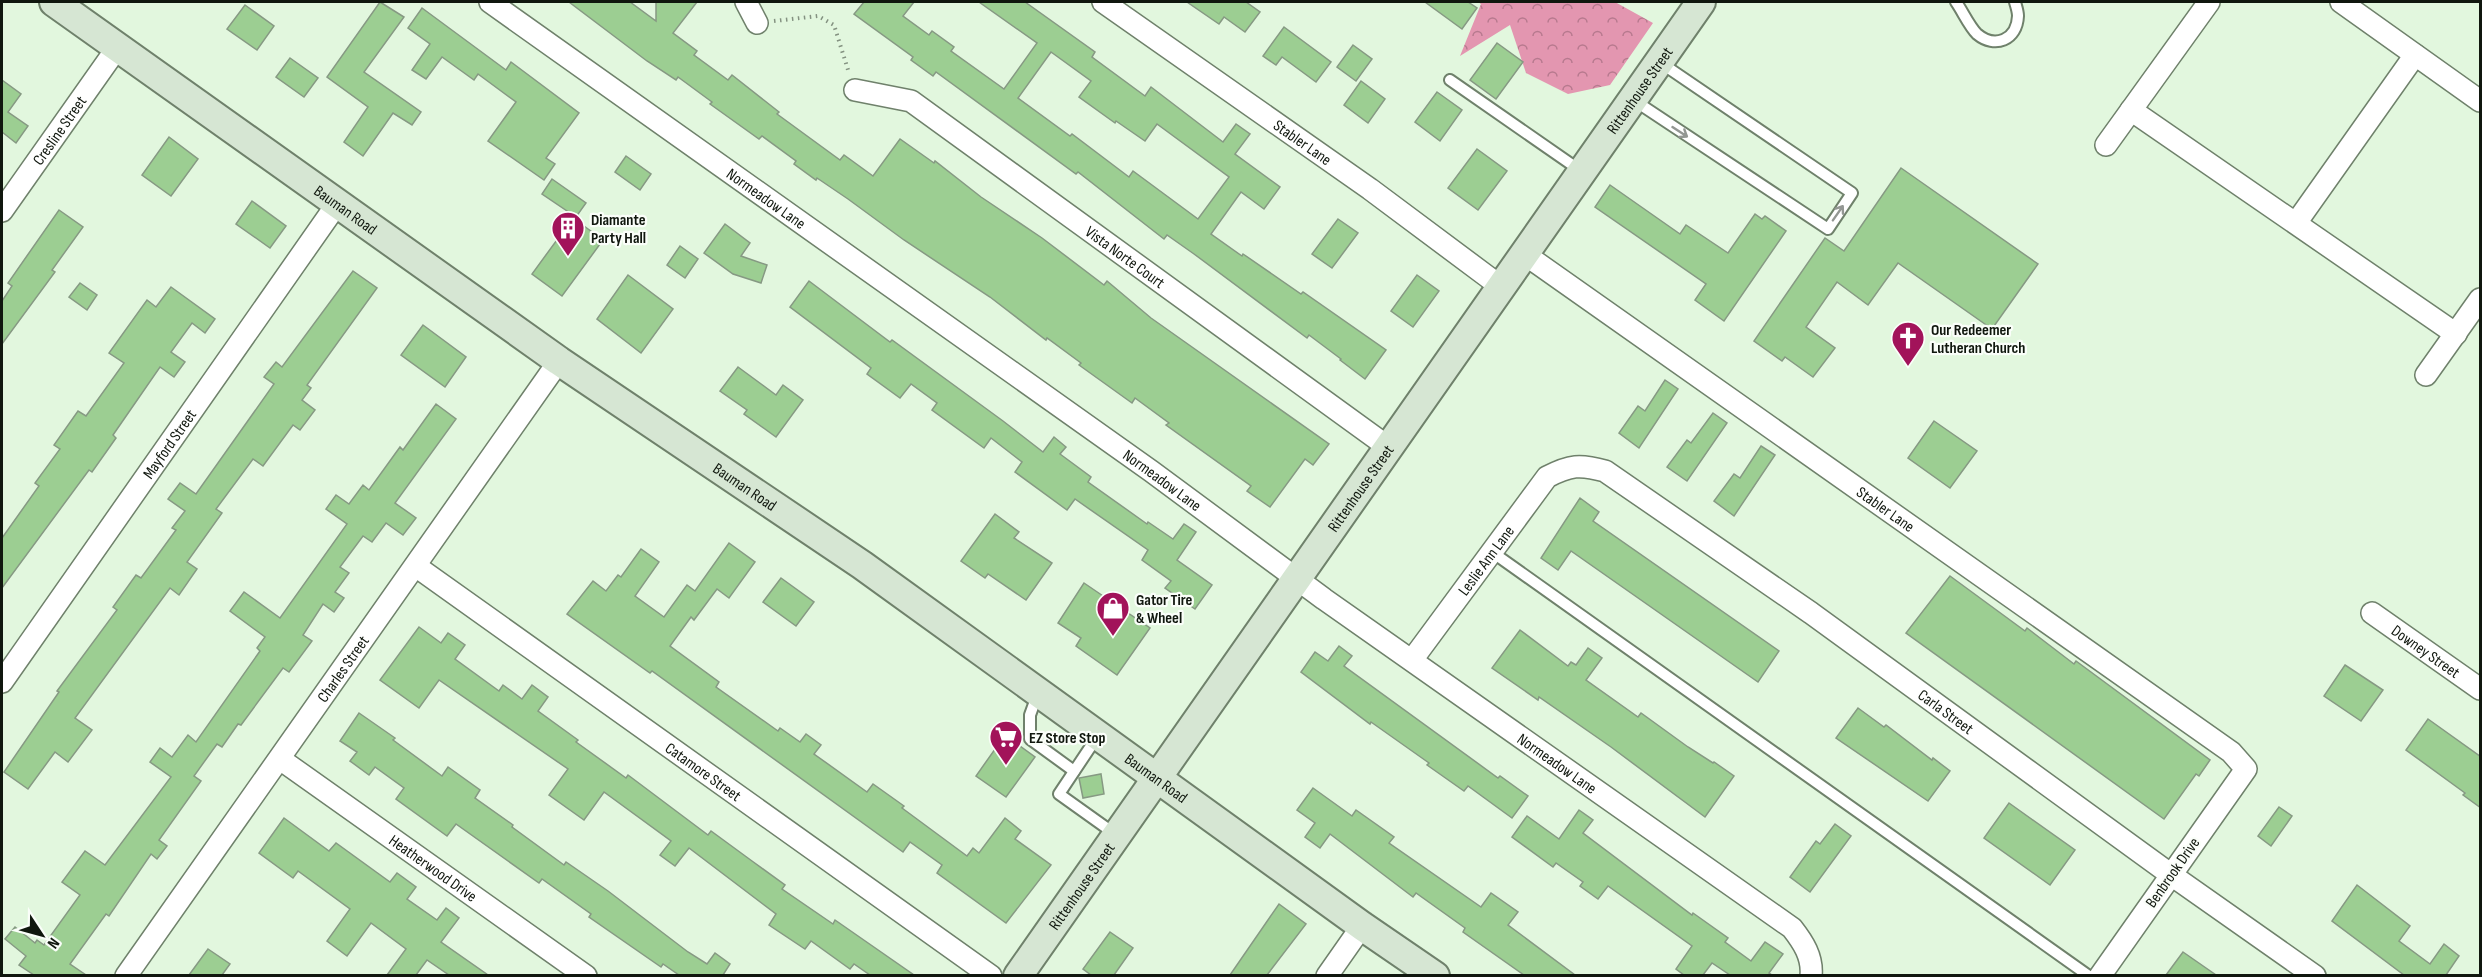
<svg xmlns="http://www.w3.org/2000/svg" width="2482" height="977" viewBox="0 0 2482 977" font-family="'Sofia Sans Condensed',sans-serif">
<defs>
<pattern id="forest-crowns" width="20" height="18" patternUnits="userSpaceOnUse" patternTransform="scale(1.5)"><rect width="20" height="18" fill="#e396b0"/><path d="M2 6a3 3 0 1 1 6 0M12 15a3 3 0 1 1 6 0" fill="none" stroke="#b7798e"/></pattern>
</defs>
<rect width="100%" height="100%" fill="#e2f7de"/>
<polygon fill="url(#forest-crowns)" points="1478,2 1615,2 1653,23 1610,85 1568,94 1526,73 1510,25 1460,56 1481,4"/>
<g fill="#9cce92" stroke="#869983" stroke-width="1.5" fill-rule="evenodd">
<polygon points="380,2 404,17 364,72 421,112 412,125 393,113 363,156 344,142 368,107 327,77"/>
<polygon points="569,2 630,2 656,21 656,2 697,2 673,33 697,51 694,55 728,80 732,75 779,112 777,114 840,160 844,155 873,176 900,139 934,163 935,161 981,197 1042,238 1104,285 1107,281 1151,318 1329,444 1313,465 1305,459 1270,507 1247,491 1251,486 1166,425 1169,423 1135,398 1132,403 1079,365 1081,363 1047,338 1046,340 990,297 904,240 848,199 817,178 816,180 794,164 796,161 762,136 759,139 710,104 712,102 678,77 676,80 647,61"/>
<path d="M 864,2 L 914,2 L 903,16 L 929,35 L 932,31 L 954,47 L 951,51 L 1004,89 L 1037,43 L 979,2 L 1025,2 L 1095,52 L 1092,57 L 1145,96 L 1151,87 L 1223,142 L 1236,124 L 1250,134 L 1235,154 L 1280,187 L 1264,209 L 1241,192 L 1211,234 L 1242,256 L 1243,254 L 1301,294 L 1303,292 L 1386,350 L 1365,379 L 1340,360 L 1341,359 L 1309,335 L 1307,338 L 1194,254 L 1167,235 L 1164,239 L 1078,172 L 1076,174 L 936,72 L 933,76 L 911,60 L 913,57 L 854,14 ZM 1051,52 L 1091,81 L 1079,97 L 1115,123 L 1116,121 L 1145,141 L 1157,124 L 1229,177 L 1198,219 L 1133,171 L 1129,177 L 1072,134 L 1070,136 L 1018,98 Z"/>
<polygon points="1187,2 1246,2 1260,12 1245,32 1224,17 1219,24"/>
<polygon points="1425,2 1468,2 1477,8 1462,29"/>
<polygon points="245,5 274,26 257,50 227,29"/>
<polygon points="422,8 506,70 511,62 579,113 546,158 555,164 544,180 488,141 516,102 478,74 474,80 442,57 426,79 412,70 430,44 408,28"/>
<polygon points="1284,27 1331,62 1316,82 1282,57 1276,65 1263,56"/>
<polygon points="1497,43 1523,62 1496,99 1470,80"/>
<polygon points="1353,45 1372,59 1356,81 1337,67"/>
<polygon points="290,58 318,78 304,97 276,77"/>
<polygon points="2,80 21,94 8,112 28,126 16,143 2,132"/>
<polygon points="1361,81 1385,99 1368,123 1344,105"/>
<polygon points="1437,92 1462,110 1440,141 1415,122"/>
<polygon points="169,137 198,159 171,196 142,175"/>
<polygon points="1477,149 1507,171 1478,210 1448,188"/>
<polygon points="626,156 651,174 640,190 615,172"/>
<polygon points="1901,168 2038,264 1992,329 1898,263 1868,305 1837,282 1806,327 1835,348 1813,377 1785,357 1782,361 1754,341 1825,238 1844,251"/>
<polygon points="552,179 586,203 576,217 542,194"/>
<polygon points="1610,185 1680,234 1686,225 1728,253 1755,214 1762,219 1765,216 1786,231 1724,321 1695,300 1706,284 1595,207"/>
<polygon points="252,201 286,226 270,248 236,224"/>
<polygon points="59,210 83,227 52,270 55,272 2,344 2,301 12,286 8,283"/>
<polygon points="573,218 603,240 562,296 532,274"/>
<polygon points="1338,219 1358,233 1332,268 1312,254"/>
<polygon points="725,224 750,243 741,256 767,265 761,283 733,274 704,253"/>
<polygon points="680,246 698,259 685,278 667,265"/>
<polygon points="353,271 377,288 307,385 311,388 302,400 315,410 300,430 293,425 263,466 253,459 216,509 222,513 187,562 197,569 179,595 170,588 75,718 92,730 68,762 55,752 28,789 4,772 59,692 57,691 117,610 113,607 136,575 141,578 176,530 172,528 185,511 168,499 180,483 196,494 274,384 264,377 276,362 282,367"/>
<polygon points="628,275 673,309 641,353 597,319"/>
<polygon points="1417,275 1439,291 1413,327 1391,311"/>
<polygon points="809,281 890,342 892,340 1003,421 1043,452 1054,437 1066,447 1060,454 1091,477 1088,482 1147,524 1148,522 1173,539 1184,524 1196,532 1177,560 1212,585 1195,609 1165,588 1171,581 1142,560 1148,550 1075,499 1067,510 1015,472 1022,462 991,438 984,448 932,410 937,403 911,384 900,398 867,374 871,368 790,307"/>
<polygon points="80,283 97,295 87,310 69,297"/>
<polygon points="171,287 215,319 205,333 192,323 171,352 185,362 174,377 160,367 113,435 116,438 92,472 89,470 2,588 2,538 39,486 35,483 60,449 54,445 78,411 86,416 124,363 109,353 147,300 156,307"/>
<polygon points="423,325 466,357 445,387 401,355"/>
<polygon points="738,367 776,395 783,385 803,400 776,437 744,414 747,410 720,391"/>
<polygon points="1665,380 1678,389 1639,448 1619,433 1638,406 1645,411"/>
<polygon points="436,404 456,419 395,503 416,518 403,535 386,523 372,542 363,536 340,567 349,573 335,592 344,598 334,612 323,604 303,635 312,641 289,672 283,668 241,725 238,724 222,747 217,744 194,776 201,781 159,840 167,846 157,859 151,854 109,916 106,914 70,964 86,975 34,975 19,965 26,956 5,939 15,927 35,943 37,940 44,945 80,895 62,882 85,851 105,865 171,777 150,762 160,748 172,757 188,735 196,742 260,651 257,648 265,637 230,611 244,592 280,618 347,524 326,509 336,495 349,504 363,485 369,490 400,447 403,450"/>
<polygon points="1713,413 1727,423 1687,481 1667,467 1687,440 1691,443"/>
<polygon points="1934,421 1977,451 1950,488 1908,458"/>
<polygon points="1761,446 1775,455 1734,516 1714,501 1734,474 1740,478"/>
<polygon points="1580,498 1599,512 1593,521 1779,651 1758,682 1571,551 1558,570 1541,558"/>
<polygon points="995,514 1019,532 1014,538 1052,563 1026,600 988,574 985,578 961,561"/>
<polygon points="729,543 755,562 729,598 717,589 694,620 691,617 670,646 719,682 716,687 778,731 780,728 800,742 806,734 821,745 814,754 867,792 873,784 904,806 902,808 967,856 973,848 979,853 1005,818 1021,831 1015,839 1051,865 1006,923 937,873 942,865 910,842 903,852 652,671 650,673 567,614 593,581 606,591 618,575 621,577 641,549 659,562 635,596 664,617 687,585 695,591"/>
<polygon points="1950,576 2025,631 2027,628 2074,664 2076,661 2210,760 2199,776 2196,774 2164,819 1906,633"/>
<polygon points="781,578 814,602 796,626 763,602"/>
<polygon points="1084,583 1150,628 1117,675 1076,646 1081,638 1058,623"/>
<polygon points="419,627 441,643 448,633 465,645 455,659 499,691 503,685 522,699 532,685 548,697 538,711 578,740 576,742 626,778 628,775 708,835 711,831 752,861 785,885 782,889 833,924 835,920 914,975 870,975 854,964 850,969 811,941 805,949 769,925 776,914 689,848 675,866 660,855 671,841 604,792 584,820 549,795 568,769 439,680 419,708 380,680"/>
<polygon points="1520,630 1568,666 1571,662 1576,665 1588,648 1602,658 1586,680 1638,717 1641,713 1688,747 1713,763 1714,762 1734,776 1705,817 1611,747 1539,697 1538,700 1492,668"/>
<polygon points="1339,646 1352,656 1344,666 1498,778 1500,776 1528,796 1512,818 1468,786 1464,791 1427,765 1429,763 1371,722 1370,724 1301,672 1315,652 1328,661"/>
<polygon points="2345,665 2383,690 2361,721 2324,696"/>
<polygon points="1858,708 1884,727 1886,725 1932,760 1933,758 1950,771 1928,801 1836,738"/>
<polygon points="359,713 395,738 393,740 442,776 448,767 480,790 475,798 513,825 512,827 564,865 566,862 608,891 688,952 707,964 715,953 730,964 723,975 679,975 663,964 661,967 589,917 591,914 542,879 539,883 456,824 447,836 396,799 404,788 375,767 369,775 350,761 357,752 340,741"/>
<polygon points="2428,719 2481,757 2481,808 2463,795 2465,793 2406,750"/>
<polygon points="1005,735 1035,757 1006,797 976,776"/>
<polygon points="1101,774 1104,794 1083,798 1079,778"/>
<polygon points="1313,788 1352,816 1356,810 1394,837 1389,843 1481,907 1491,893 1518,912 1508,925 1575,975 1524,975 1463,932 1465,928 1416,893 1413,897 1330,834 1320,848 1305,837 1315,823 1297,810"/>
<polygon points="2009,803 2075,850 2050,885 1984,838"/>
<polygon points="2279,807 2292,816 2271,846 2258,836"/>
<polygon points="1579,810 1593,820 1583,833 1692,915 1693,913 1728,938 1725,942 1751,961 1765,942 1783,954 1769,973 1772,975 1730,975 1712,963 1703,975 1684,975 1676,969 1692,946 1608,886 1598,899 1580,886 1583,882 1556,863 1553,867 1512,837 1527,816 1559,839"/>
<polygon points="284,818 329,851 336,843 390,882 397,873 416,887 407,899 437,920 446,908 459,918 441,942 488,975 449,975 427,960 416,975 387,975 406,949 371,923 347,956 327,941 350,909 298,871 293,878 259,853"/>
<polygon points="1835,824 1851,836 1810,892 1790,877 1816,841 1820,844"/>
<polygon points="2357,885 2410,926 2399,941 2430,964 2444,944 2459,956 2446,975 2404,975 2332,921"/>
<polygon points="1279,904 1306,924 1267,975 1230,975"/>
<polygon points="1110,932 1133,948 1114,975 1091,975 1083,969"/>
<polygon points="208,949 230,964 222,975 189,975"/>
<polygon points="2183,952 2216,975 2166,975"/>
</g>
<g fill="none" stroke-linecap="round" stroke-linejoin="round">
<defs>
<g id="lane">
<path d="M 1956,2 C 1963,12 1969,26 1977,34 C 1995,49 2017,40 2018,16 C 2018,11 2016,6 2015,2"/>
<polyline points="1450,80 1581,171"/>
<polyline points="1635,101 1828,229 1852,193 1661,63"/>
<polyline points="1492,552 2089,976"/>
<polyline points="1038,693 1030,715 1030,739 1074,771"/>
<polyline points="1097,737 1059,794 1115,834"/>
</g>
<g id="street">
<path id="s1" d="M 490,2 L 1151,471 L 1324,599 L 1792,928 C 1803,942 1813,957 1811,976"/>
<polyline points="746,2 757,23"/>
<path id="s2" d="M 1103,2 L 1370,189 L 1500,286"/>
<polyline points="2341,2 2480,101"/>
<path id="s3" d="M 855,90 L 911,101 L 1388,447"/>
<polyline points="2131,110 2456,334"/>
<polyline points="2106,145 2209,2"/>
<path id="s4" d="M 2,211 L 117,48"/>
<polyline points="2296,223 2415,55"/>
<path id="s5" d="M 1523,253 L 2231,752 L 2246,769 L 2100,976"/>
<polyline points="2426,375 2480,299"/>
<path id="s6" d="M 417,567 L 991,976"/>
<path id="s7" d="M 2372,613 L 2480,689"/>
<path id="s8" d="M 1412,660 L 1547,477 C 1570,465 1580,464 1605,471 L 1811,613 L 2170,874 L 2315,976"/>
<path id="s9" d="M 2,682 L 337,204"/>
<path id="s10" d="M 280,759 L 586,976"/>
<path id="s11" d="M 126,976 L 559,361"/>
<polyline points="1327,976 1362,926"/>
</g>
<g id="secondary">
<path id="s12" d="M 54,2 L 559,361 L 862,565 L 1362,926 L 1435,976"/>
<path id="s13" d="M 1018,976 L 1701,2"/>
</g>
</defs>
<use href="#lane" stroke="#6f816b" stroke-width="14"/>
<use href="#street" stroke="#6f816b" stroke-width="24"/>
<use href="#secondary" stroke="#6f816b" stroke-width="32"/>
<polyline stroke="#849281" stroke-width="4" stroke-dasharray="1.5 4.5" stroke-linecap="butt" points="774,21 818,16 834,25 849,73"/>
<use href="#lane" stroke="#fff" stroke-width="10"/>
<use href="#street" stroke="#fff" stroke-width="21"/>
<use href="#secondary" stroke="#d6e6d3" stroke-width="28"/>
</g>
<defs><path id="oneway-shaft" d="M-6 0H5M1.5-3L5.5 0L1.5 3" fill="none" stroke-width="1.6" stroke-linecap="round" stroke-linejoin="round" transform="scale(1.5)"/></defs>
<g stroke="#939793">
<use href="#oneway-shaft" transform="translate(1680 132) rotate(33)"/>
<use href="#oneway-shaft" transform="translate(1838 213) rotate(-55)"/>
</g>
<defs>
<symbol id="building-pin" viewBox="-11 -11 22 30"><path d="M0 17L-7.5 6A9.5 9.5 0 1 1 7.5 6Z" fill="#a2135a" stroke="#fafef9"/><path d="M-4-6H4V6H1V3H-1V6H-4ZM-2.5-4.3h1.7v1.8h-1.7ZM.8-4.3h1.7v1.8H.8ZM-2.5-1h1.7V.8h-1.7ZM.8-1h1.7V.8H.8Z" fill="#fff"/></symbol>
<symbol id="church-pin" viewBox="-11 -11 22 30"><path d="M0 17L-7.5 6A9.5 9.5 0 1 1 7.5 6Z" fill="#a2135a" stroke="#fafef9"/><path d="M-1.2-6h2.4v3.5h3.3v2.4h-3.3V6h-2.4V-.1h-3.3v-2.4h3.3Z" fill="#fff"/></symbol>
<symbol id="shop-pin" viewBox="-11 -11 22 30"><path d="M0 17L-7.5 6A9.5 9.5 0 1 1 7.5 6Z" fill="#a2135a" stroke="#fafef9"/><path d="M-5-2.5h2.3a2.7 3.5 0 0 1 5.4 0H5L5.5 6h-11ZM-1.5-2.5h3a1.5 2.3 0 0 0-3 0Z" fill="#fff"/></symbol>
<symbol id="supermarket-pin" viewBox="-11 -11 22 30"><path d="M0 17L-7.5 6A9.5 9.5 0 1 1 7.5 6Z" fill="#a2135a" stroke="#fafef9"/><path d="M-6-5.5h2.5l.6 2H6L4.5 2H-2.5L-4.4-4H-6ZM-1.5 3.2a1.3 1.3 0 1 0 .1 0ZM3 3.2a1.3 1.3 0 1 0 .1 0Z" fill="#fff"/></symbol>
</defs>
<g fill-rule="evenodd">
<use href="#building-pin" x="549" y="209" width="38" height="52"/>
<use href="#church-pin" x="1889" y="319" width="38" height="52"/>
<use href="#shop-pin" x="1094" y="589" width="38" height="52"/>
<use href="#supermarket-pin" x="987" y="718" width="38" height="52"/>
</g>
<g text-anchor="middle" stroke-width="4.5" stroke-linejoin="round" paint-order="stroke">
<g font-size="16" fill="#10170e" stroke="#fafef9">
<text dy="6" stroke="none"><textPath href="#s13" startOffset="1082">Rittenhouse Street</textPath></text>
<text dy="6" stroke="none"><textPath href="#s4" startOffset="99">Cresline Street</textPath></text>
<text dy="6" stroke="none"><textPath href="#s2" startOffset="244">Stabler Lane</textPath></text>
<text dy="6" stroke="none"><textPath href="#s1" startOffset="339">Normeadow Lane</textPath></text>
<text dy="6" stroke="none"><textPath href="#s12" startOffset="358">Bauman Road</textPath></text>
<text dy="6" stroke="none"><textPath href="#s3" startOffset="322">Vista Norte Court</textPath></text>
<text dy="6" stroke="none"><textPath href="#s9" startOffset="291">Mayford Street</textPath></text>
<text dy="6" stroke="none"><textPath href="#s1" startOffset="825">Normeadow Lane</textPath></text>
<text dy="6" stroke="none"><textPath href="#s12" startOffset="844">Bauman Road</textPath></text>
<text dy="6" stroke="none"><textPath href="#s13" startOffset="596">Rittenhouse Street</textPath></text>
<text dy="6" stroke="none"><textPath href="#s5" startOffset="444">Stabler Lane</textPath></text>
<text dy="6" stroke="none"><textPath href="#s8" startOffset="124">Leslie Ann Lane</textPath></text>
<text dy="6" stroke="none"><textPath href="#s7" startOffset="66">Downey Street</textPath></text>
<text dy="6" stroke="none"><textPath href="#s11" startOffset="376">Charles Street</textPath></text>
<text dy="6" stroke="none"><textPath href="#s8" startOffset="705">Carla Street</textPath></text>
<text dy="6" stroke="none"><textPath href="#s1" startOffset="1311">Normeadow Lane</textPath></text>
<text dy="6" stroke="none"><textPath href="#s6" startOffset="352">Catamore Street</textPath></text>
<text dy="6" stroke="none"><textPath href="#s12" startOffset="1348">Bauman Road</textPath></text>
<text dy="6" stroke="none"><textPath href="#s10" startOffset="188">Heatherwood Drive</textPath></text>
<text transform="translate(2172 872) rotate(-55)" y="6">Benbrook Drive</text>
<text dy="6" stroke="none"><textPath href="#s13" startOffset="110">Rittenhouse Street</textPath></text>
</g>
<g font-size="16" font-weight="bold" fill="#10170e" stroke="#fafef9" text-anchor="start">
<text x="591" y="225">Diamante<tspan x="591" dy="18">Party Hall</tspan></text>
<text x="1931" y="335">Our Redeemer<tspan x="1931" dy="18">Lutheran Church</tspan></text>
<text x="1136" y="605">Gator Tire<tspan x="1136" dy="18">&amp; Wheel</tspan></text>
<text x="1029" y="743">EZ Store Stop</text>
</g>
</g>
<rect width="2482" height="977" fill="none" stroke="#10170e" stroke-width="6"/>
<g transform="translate(42 935) rotate(126)" stroke="#fafef9" stroke-width="4.5" paint-order="stroke">
<path d="M0-4.5L10 22L0 15L-10 22Z" fill="#10170e"/>
<text y="-9" font-size="16" font-weight="bold" text-anchor="middle" fill="#10170e">N</text>
</g>
</svg>
